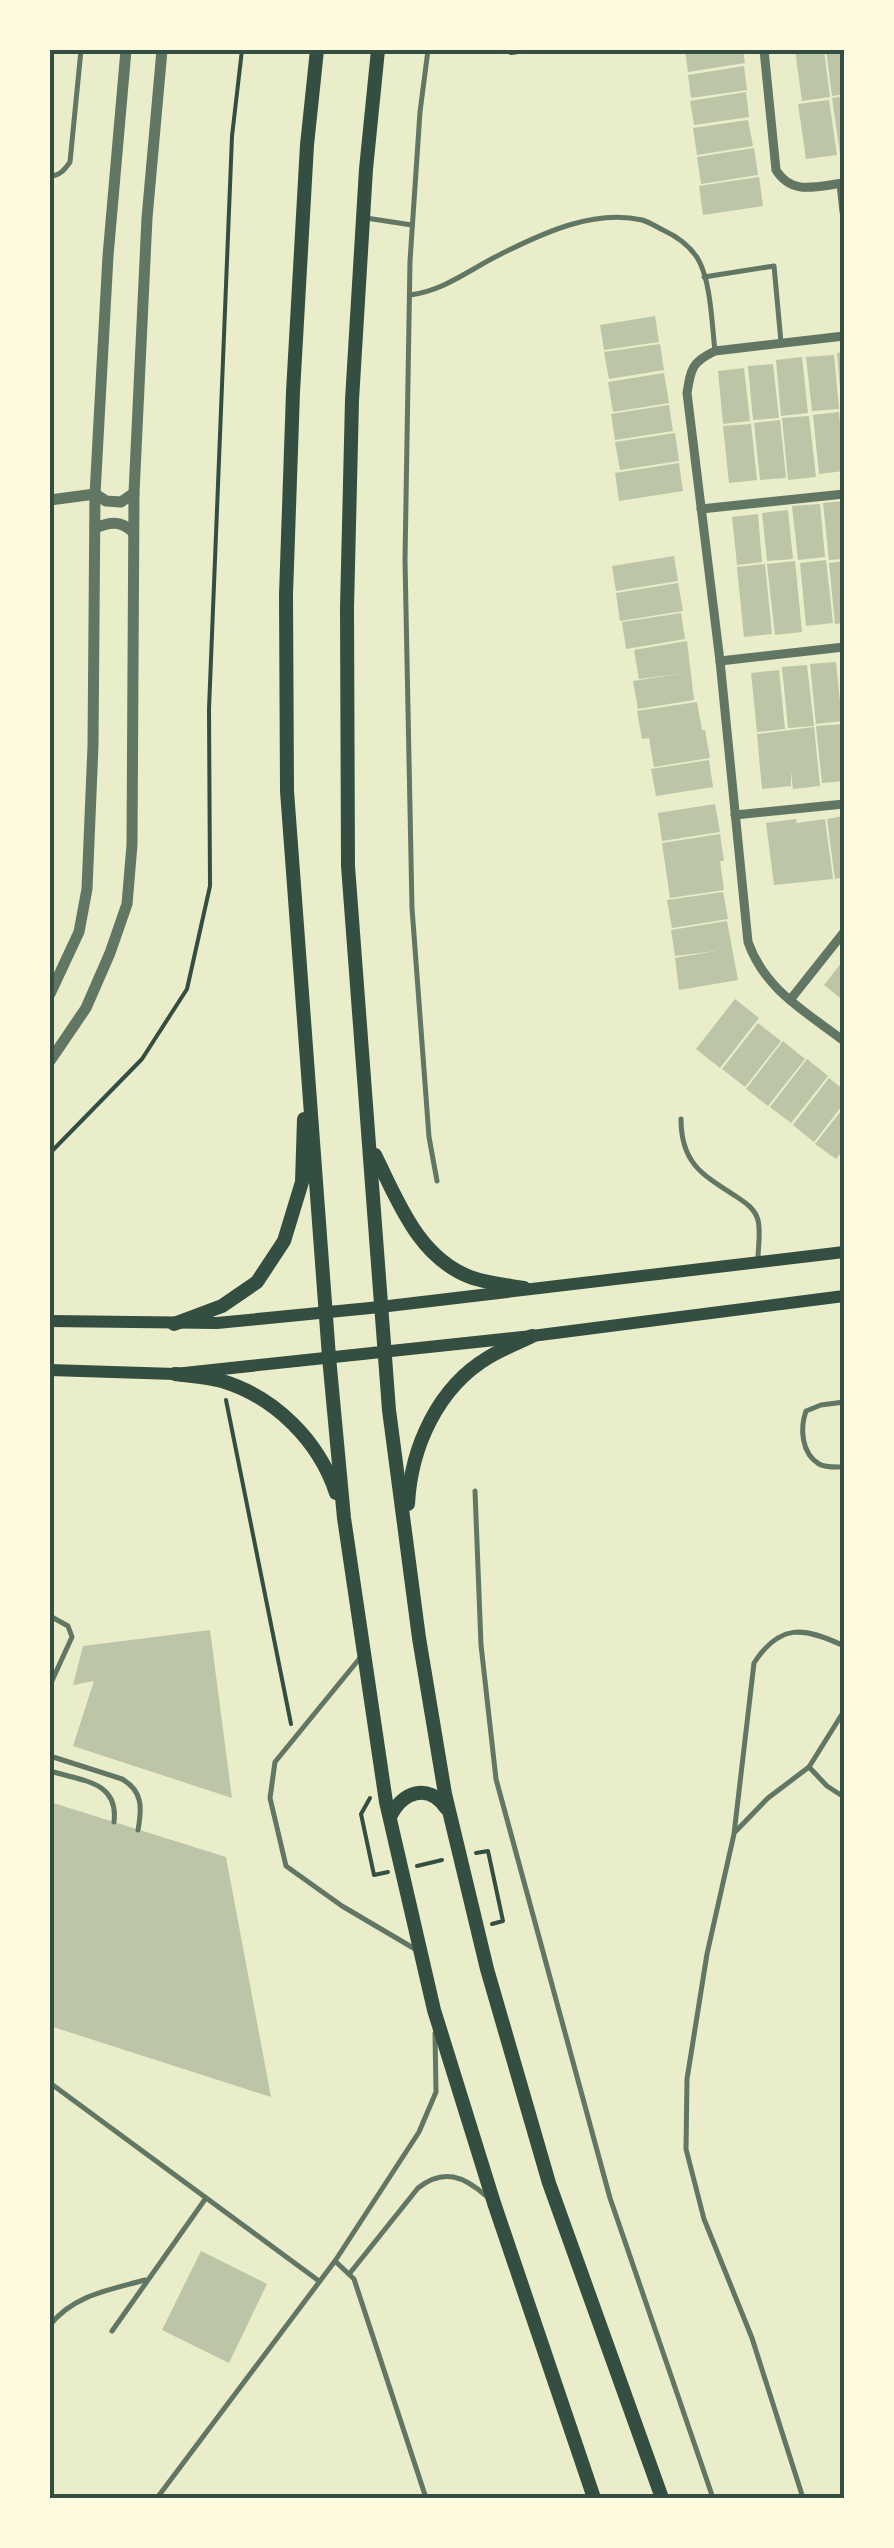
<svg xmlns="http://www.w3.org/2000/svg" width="894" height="2548" viewBox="0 0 894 2548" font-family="'Golos Text',sans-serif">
<rect width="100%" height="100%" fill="#e9edc9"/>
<g fill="#bcc5a7">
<polygon points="685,50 743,50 745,63 688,72"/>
<polygon points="795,50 824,50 830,97 802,101"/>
<polygon points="826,50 844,50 844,94 832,96"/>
<polygon points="744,66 747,90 691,98 688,75"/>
<polygon points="746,92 749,117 694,125 690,101"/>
<polygon points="844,96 844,154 840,154 832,98"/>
<polygon points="829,100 837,155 806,159 798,104"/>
<polygon points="748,120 753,146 697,155 693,128"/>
<polygon points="754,148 758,175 701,184 697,157"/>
<polygon points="759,177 763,206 703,215 699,186"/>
<polygon points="655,316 659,342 604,350 600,325"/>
<polygon points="660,344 664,370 609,379 604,352"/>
<polygon points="844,352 844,400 841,400 837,353"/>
<polygon points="834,355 839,409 812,411 806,357"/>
<polygon points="802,357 808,413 781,416 776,360"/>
<polygon points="773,364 779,418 753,420 748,366"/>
<polygon points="744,368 750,421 723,424 718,371"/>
<polygon points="664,373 669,403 613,412 608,382"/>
<polygon points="669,405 673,431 615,440 611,414"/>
<polygon points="839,412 844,471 819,474 813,415"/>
<polygon points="809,416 816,477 788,480 782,418"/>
<polygon points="780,420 786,478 760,480 754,423"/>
<polygon points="751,424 757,480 729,483 723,426"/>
<polygon points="675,433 679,461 620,470 615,442"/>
<polygon points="679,463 683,491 619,501 615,473"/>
<polygon points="844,501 844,559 829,560 823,503"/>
<polygon points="820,504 825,557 798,560 792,506"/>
<polygon points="788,510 793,559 767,561 762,513"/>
<polygon points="758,514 762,562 737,565 732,517"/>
<polygon points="674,556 678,581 616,591 612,566"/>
<polygon points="826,560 833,623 806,626 800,563"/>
<polygon points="795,561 802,632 775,635 767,564"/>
<polygon points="844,561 844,623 835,624 829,563"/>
<polygon points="765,564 772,634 744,637 737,567"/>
<polygon points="678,583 683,611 620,621 616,593"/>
<polygon points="681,613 685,639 626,649 622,622"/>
<polygon points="687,641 694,700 638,709 633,681 679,674 639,679 634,650"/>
<polygon points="836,662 842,721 816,724 810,664"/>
<polygon points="807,665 814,726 788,728 782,667"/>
<polygon points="779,670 785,729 757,732 751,673"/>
<polygon points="697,702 702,730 705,730 710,758 654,767 649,738 642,739 637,711"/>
<polygon points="844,724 844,781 822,783 816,726"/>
<polygon points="814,727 820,786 793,789 791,772 791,786 762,789 757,734"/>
<polygon points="709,760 713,787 656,796 651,769"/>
<polygon points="715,804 720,832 662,841 658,813"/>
<polygon points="844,816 844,877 835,879 827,819"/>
<polygon points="796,819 797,823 825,819 833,879 774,885 766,823"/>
<polygon points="720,834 724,861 720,861 724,890 670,898 662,843"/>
<polygon points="723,892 728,919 672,928 667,900"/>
<polygon points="727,921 738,980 679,990 675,958 716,951 675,956 671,930"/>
<polygon points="842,962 844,964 844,1001 824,985"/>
<polygon points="735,999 759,1018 720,1068 696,1049"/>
<polygon points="758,1023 781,1041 745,1087 722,1069"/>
<polygon points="783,1041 805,1059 768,1106 746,1089"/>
<polygon points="807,1059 828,1076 791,1123 770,1107"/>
<polygon points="829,1078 844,1090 844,1103 814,1142 793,1125"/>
<polygon points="844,1107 844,1149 836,1159 815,1144"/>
<polygon points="210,1630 232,1798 73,1746 94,1681 73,1685 83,1646"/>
<polygon points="50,1802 226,1857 271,2097 50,2026"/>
<polygon points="201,2251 267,2284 229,2363 162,2330"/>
</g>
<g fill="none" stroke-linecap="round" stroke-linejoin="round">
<g stroke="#344e41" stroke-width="4">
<polyline points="504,50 511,53 533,50"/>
<polyline points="50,1149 52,1151 142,1059 187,989 210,886 209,709 232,136 242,50"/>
<polyline points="226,1400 291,1724"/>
<polyline points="370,1798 361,1814 374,1875 388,1872"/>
<polyline points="476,1853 488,1851 503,1921 492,1924"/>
<polyline points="417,1866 442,1860"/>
</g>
<g stroke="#617663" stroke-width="5">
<polyline points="428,50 420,112 410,261 405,560 412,908 429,1137 437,1181"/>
<path d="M 50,176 C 60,176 65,169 70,162 L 81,50"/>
<polyline points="366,218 412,225"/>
<polyline points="704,277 774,266 781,342"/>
<path d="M 410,295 C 446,290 470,269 501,254 C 543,233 594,209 642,220 C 649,222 657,227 663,230 C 676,236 690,246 698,259 C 711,281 712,326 715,351"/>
<path d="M 681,1119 C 681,1164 703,1175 737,1197 C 746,1203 755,1209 758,1220 C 761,1232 758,1247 758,1259"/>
<path d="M 844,1402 L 821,1405 L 806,1411 C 800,1428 801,1453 819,1464 C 826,1468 836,1467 844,1467"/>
<polyline points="475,1491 481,1645 496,1779 610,2198 713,2498"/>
<polyline points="50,1616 68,1626 72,1637 50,1685"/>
<polyline points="360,1658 275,1762 270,1798 286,1866 342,1906 415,1949"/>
<path d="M 50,1756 L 122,1779 C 143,1791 142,1808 138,1830"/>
<polyline points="809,1767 827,1786 844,1797"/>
<path d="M 50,1771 C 82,1781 119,1781 114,1822"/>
<polyline points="736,1831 768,1798 809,1767 844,1711"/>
<polyline points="50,2083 319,2281"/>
<polyline points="335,2261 354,2279 426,2498"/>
<path d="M 350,2273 L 418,2188 C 443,2168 464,2176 486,2196"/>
<path d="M 50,2325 C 74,2295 109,2290 145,2280"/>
<polyline points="112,2331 206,2198"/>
<polyline points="157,2498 335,2261 419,2132 436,2092 435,2033"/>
<polyline points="233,2498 247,2498"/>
<path d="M 803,2498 L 752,2338 L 704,2219 L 686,2149 L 687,2079 L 707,1954 L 734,1834 L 754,1663 C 780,1623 804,1627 844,1646"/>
</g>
<g stroke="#617663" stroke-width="9">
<path d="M 764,50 L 776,170 C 792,196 817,186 844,183"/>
<polyline points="841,184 844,212"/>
<path d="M 844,336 L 715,351 C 692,362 691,368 687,393 L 720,661 L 748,942 C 765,990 805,1011 844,1041"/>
<polyline points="701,509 844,494"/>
<polyline points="720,661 844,647"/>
<polyline points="735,815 844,804"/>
<polyline points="790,1000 844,932"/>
</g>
<g stroke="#617663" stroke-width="11">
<polyline points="50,500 95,494 106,501 121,502 134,493"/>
<path d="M 95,528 C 110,522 120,520 133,532"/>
<polyline points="50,994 79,932 87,889 93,746 95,494 108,256 126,50"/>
<polyline points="50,1061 86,1008 110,953 127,904 132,845 134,493 147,218 162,50"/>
</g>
<g stroke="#344e41" stroke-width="12">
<polyline points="50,1321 217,1323 380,1307 844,1252"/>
<polyline points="50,1370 175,1374 532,1336 844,1296"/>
</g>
<g stroke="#344e41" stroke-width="14">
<polyline points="317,50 307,145 293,392 286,595 287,791 329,1357 344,1518 386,1802 434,2010 494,2203 594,2498"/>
<polyline points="378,50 366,169 352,400 347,608 348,866 389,1410 419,1638 445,1794 487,1969 549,2183 662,2498"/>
<path d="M 375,1155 C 398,1201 418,1257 470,1277 C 486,1283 507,1285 524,1288"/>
<polyline points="174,1324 222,1306 257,1282 284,1241 302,1182 304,1119"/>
<path d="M 175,1374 C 190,1376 207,1377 222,1381 C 275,1397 319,1441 336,1493"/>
<path d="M 408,1504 C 411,1447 438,1387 489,1357 C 502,1349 518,1343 532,1336"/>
<path d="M 390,1817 C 402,1792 428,1782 446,1808"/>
</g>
</g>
<rect width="894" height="2548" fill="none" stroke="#fefae0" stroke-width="105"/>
<rect x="52" y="52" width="790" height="2444" fill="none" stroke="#344e41" stroke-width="4"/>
</svg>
